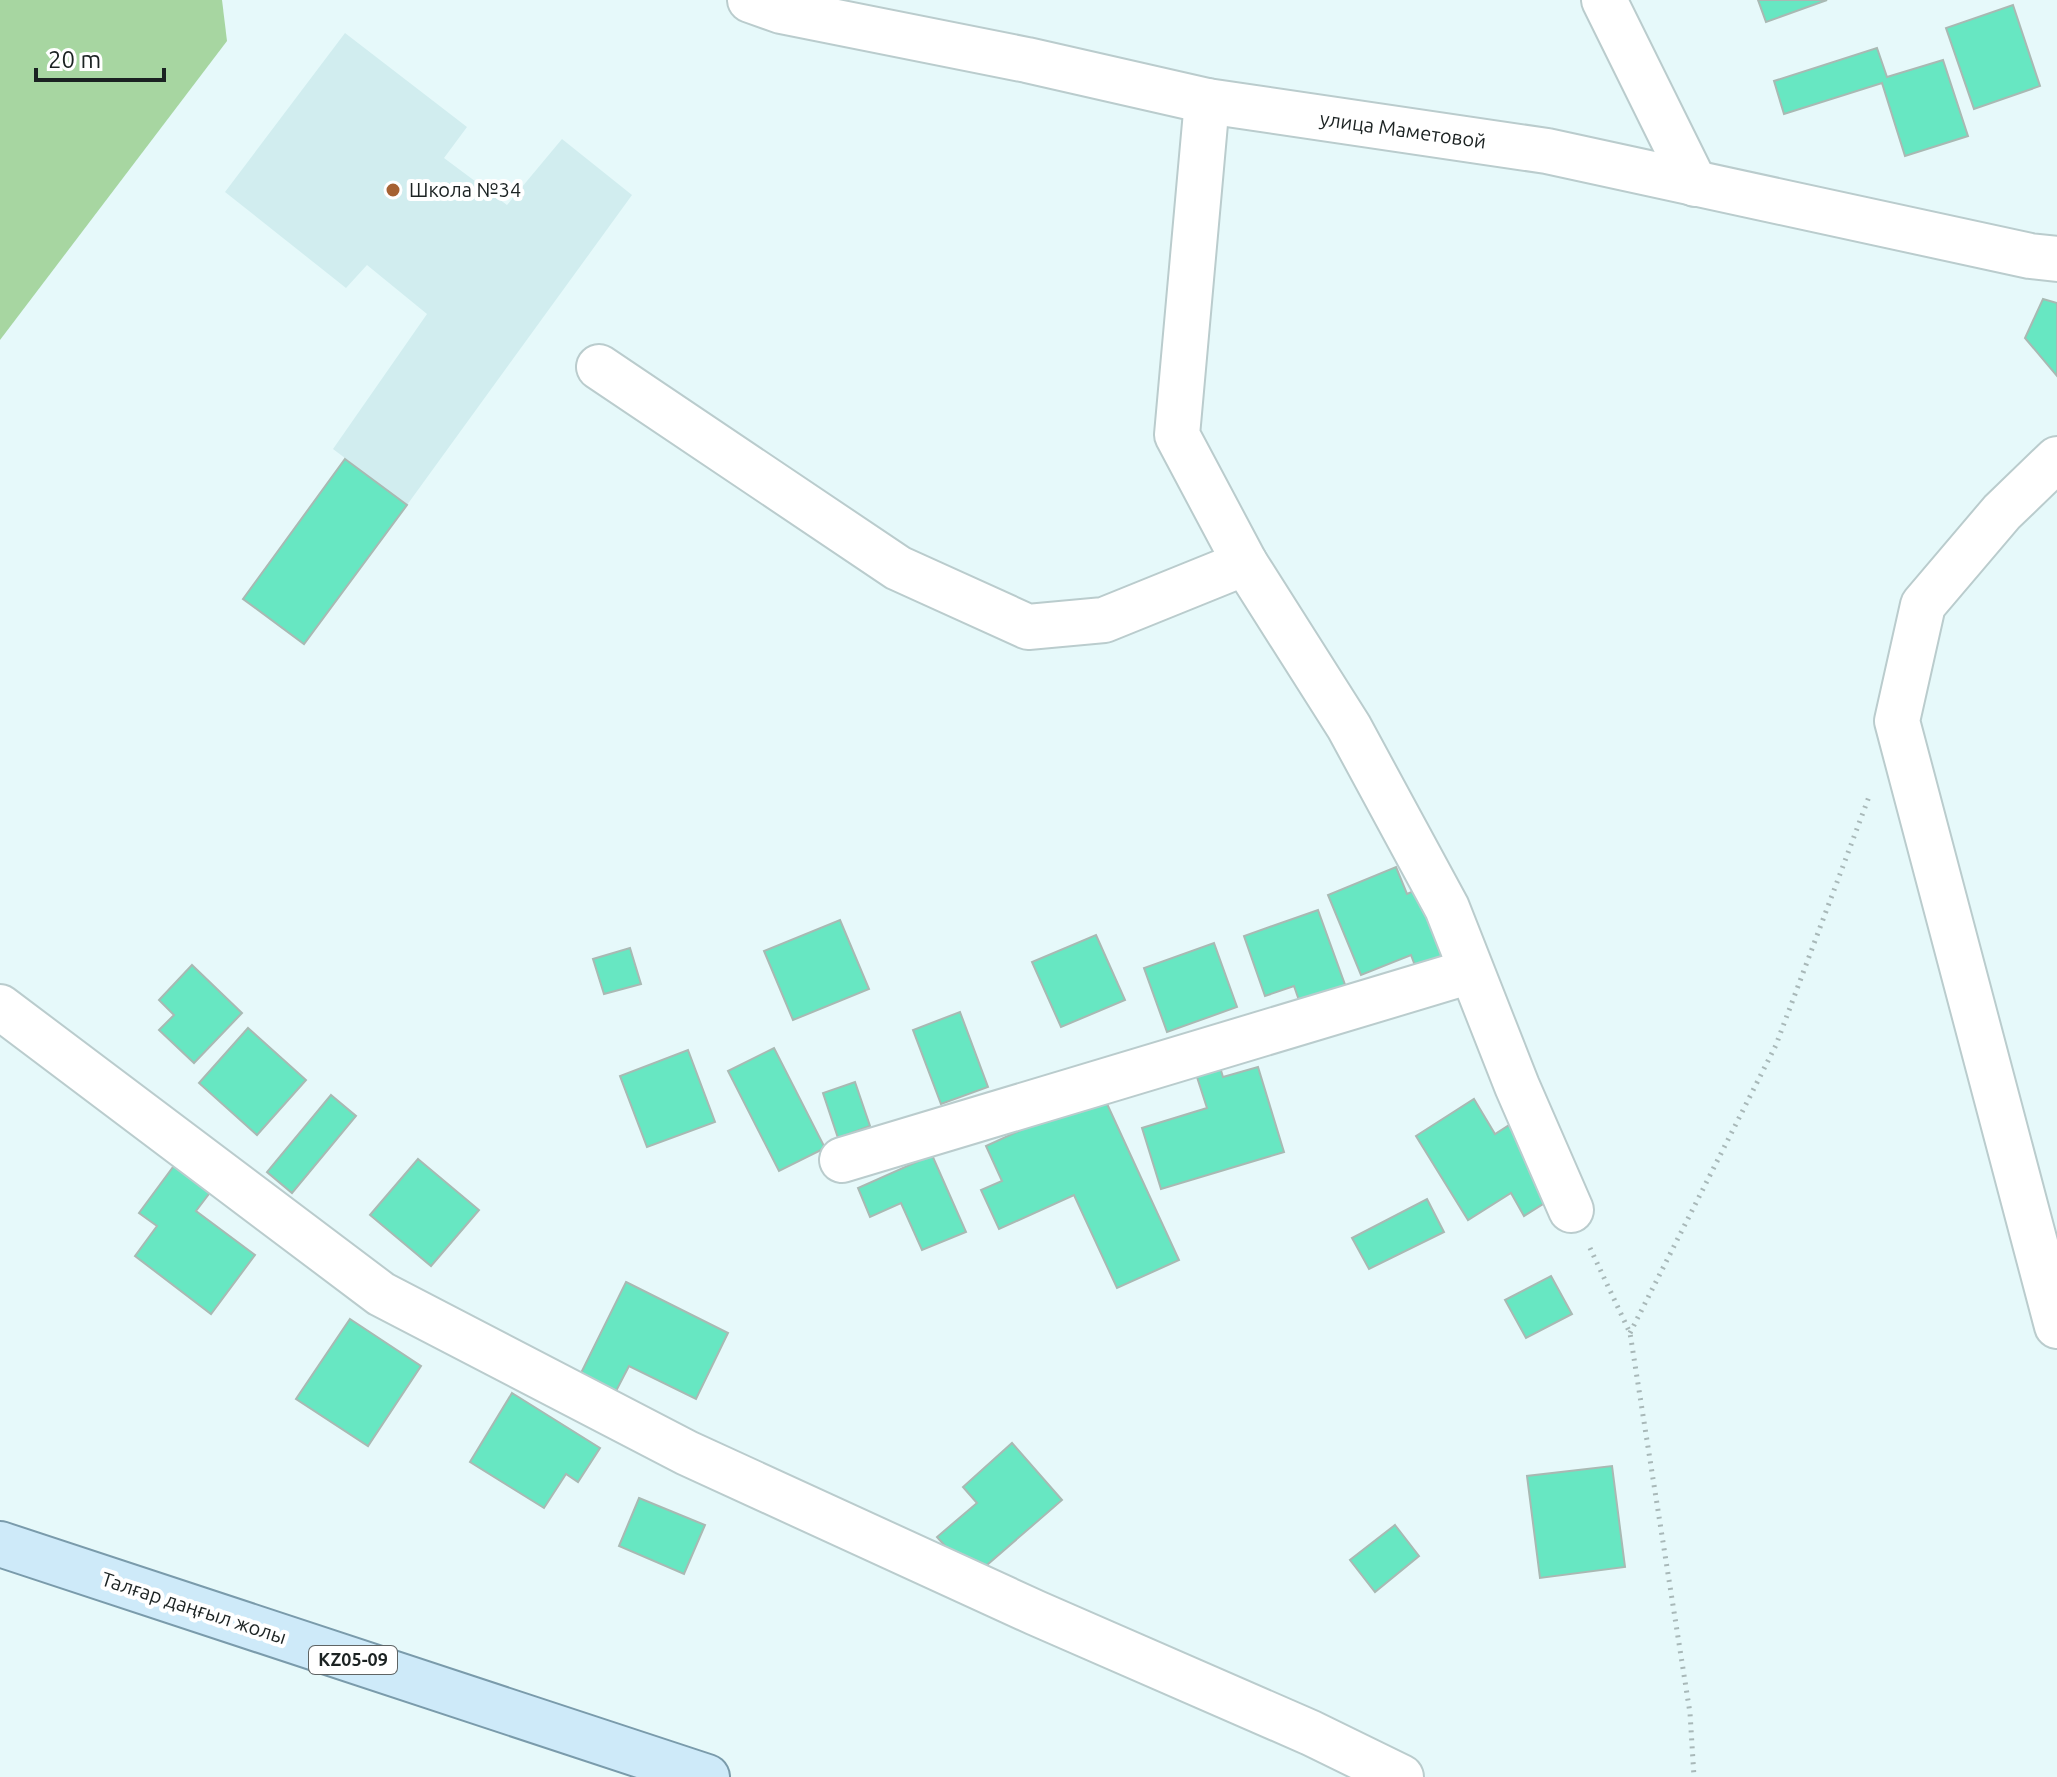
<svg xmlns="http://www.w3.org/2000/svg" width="2057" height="1777" viewBox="0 0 2057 1777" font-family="Ubuntu,sans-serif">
<rect width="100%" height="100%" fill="#e6f9fa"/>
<polygon fill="#d1edef" points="345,33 467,127 444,158 507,205 562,139 632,195 407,505 333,449 427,314 367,265 346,288 225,192"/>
<polygon fill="#a7d6a1" points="0,0 222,0 227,41 0,340"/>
<g fill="#67e7c2" stroke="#a9b9b3" stroke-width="2">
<polygon points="1758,0 1827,0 1766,22"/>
<polygon points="2013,5 2040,86 1974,109 1946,28"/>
<polygon points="1877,48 1887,77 1943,60 1968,136 1905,156 1882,83 1784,114 1774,81"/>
<polygon points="2043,299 2057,303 2057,376 2025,338"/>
<polygon points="345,459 407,505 304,644 243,599"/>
<polygon points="1396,867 1407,894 1421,888 1449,958 1417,971 1411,955 1361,975 1328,895"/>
<polygon points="1318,910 1348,993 1302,1009 1294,986 1265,996 1244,936"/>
<polygon points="840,920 869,989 793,1020 764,951"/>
<polygon points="1096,935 1125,1000 1061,1027 1032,962"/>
<polygon points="1214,943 1237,1007 1167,1032 1144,968"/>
<polygon points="630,948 641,984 604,994 593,959"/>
<polygon points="192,965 242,1013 194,1063 159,1030 174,1015 159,1000"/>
<polygon points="960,1012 988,1087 941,1104 913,1030"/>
<polygon points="248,1028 306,1080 257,1135 199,1083"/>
<polygon points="774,1048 825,1148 779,1171 728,1071"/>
<polygon points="688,1050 715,1122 647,1147 620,1076"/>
<polygon points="1219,1064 1223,1077 1258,1067 1284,1152 1161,1189 1142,1128 1207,1108 1195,1071"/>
<polygon points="855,1082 870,1126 838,1138 823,1093"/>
<polygon points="1102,1093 1179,1260 1117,1288 1074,1195 999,1229 981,1190 1002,1181 986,1146"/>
<polygon points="331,1095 356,1116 292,1193 267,1172"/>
<polygon points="1474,1099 1495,1134 1514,1122 1559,1194 1524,1216 1511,1193 1468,1220 1416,1136"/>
<polygon points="932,1155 966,1232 922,1250 901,1203 870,1217 858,1188"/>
<polygon points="179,1159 215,1186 196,1211 255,1255 211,1314 135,1256 157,1226 139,1213"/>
<polygon points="418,1159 479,1210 431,1266 370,1215"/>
<polygon points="1427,1199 1444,1232 1369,1269 1352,1238"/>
<polygon points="1551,1276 1572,1314 1526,1338 1505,1300"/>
<polygon points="626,1282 728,1333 696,1399 629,1366 614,1395 579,1377"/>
<polygon points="350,1319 421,1366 368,1446 296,1399"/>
<polygon points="512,1393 600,1448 578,1482 566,1474 544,1508 470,1462"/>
<polygon points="1012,1443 1062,1500 973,1577 937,1537 977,1503 963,1487"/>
<polygon points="1612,1466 1625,1567 1540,1578 1527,1476"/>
<polygon points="639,1498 705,1525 684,1574 619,1546"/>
<polygon points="1395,1525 1419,1556 1375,1592 1350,1560"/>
</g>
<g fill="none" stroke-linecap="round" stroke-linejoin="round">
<defs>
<g id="minor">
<polyline points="750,0 781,11 1027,60 1207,101 1547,151 2030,256 2057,259"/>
<polyline points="1604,0 1695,184"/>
<polyline points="1207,101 1177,435 1245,563 1349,727 1447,908 1517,1086 1571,1210"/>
<polyline points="599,367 898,568 1028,627 1104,620 1245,563"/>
<polyline points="2057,459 2002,512 1923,605 1897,721 2057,1326"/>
<polyline points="0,1007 381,1294 687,1453 1036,1613 1311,1733 1401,1777"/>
<polyline points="842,1160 1471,971"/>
</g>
<polyline id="major" points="0,1544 707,1777"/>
</defs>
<use href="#minor" stroke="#bacccd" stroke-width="48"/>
<use href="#major" stroke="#7a9bab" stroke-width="48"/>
<g stroke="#a8b8b8" stroke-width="5" stroke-dasharray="2 6" stroke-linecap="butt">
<polyline points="1590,1248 1630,1333 1690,1713 1694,1777"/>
<polyline points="1630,1333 1776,1045 1870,794"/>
</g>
<use href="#minor" stroke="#fff" stroke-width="44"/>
<use href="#major" stroke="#ceeaf9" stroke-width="44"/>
</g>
<circle fill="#a66132" stroke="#fff" stroke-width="3" cx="393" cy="190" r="8"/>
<g text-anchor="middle" stroke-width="8" stroke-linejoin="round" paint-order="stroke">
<rect fill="#fff" stroke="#5f6464" stroke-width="2" x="309" y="1646" width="88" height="28" rx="6"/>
<g font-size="18" font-weight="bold" fill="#1b2222">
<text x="353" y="1666">KZ05-09</text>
</g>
<g font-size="20" fill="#1b2222" stroke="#fff">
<text transform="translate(1403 130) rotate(8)" y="7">улица Маметовой</text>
<text transform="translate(194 1608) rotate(18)" y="7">Талғар даңғыл жолы</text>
</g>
<g font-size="20" fill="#1b2222" stroke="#fff" text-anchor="start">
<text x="409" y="197">Школа №34</text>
</g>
</g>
<path d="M36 68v12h128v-12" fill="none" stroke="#1b2222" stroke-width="4"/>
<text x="48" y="68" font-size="24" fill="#1b2222" stroke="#ffffff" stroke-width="6" paint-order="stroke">20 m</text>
</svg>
